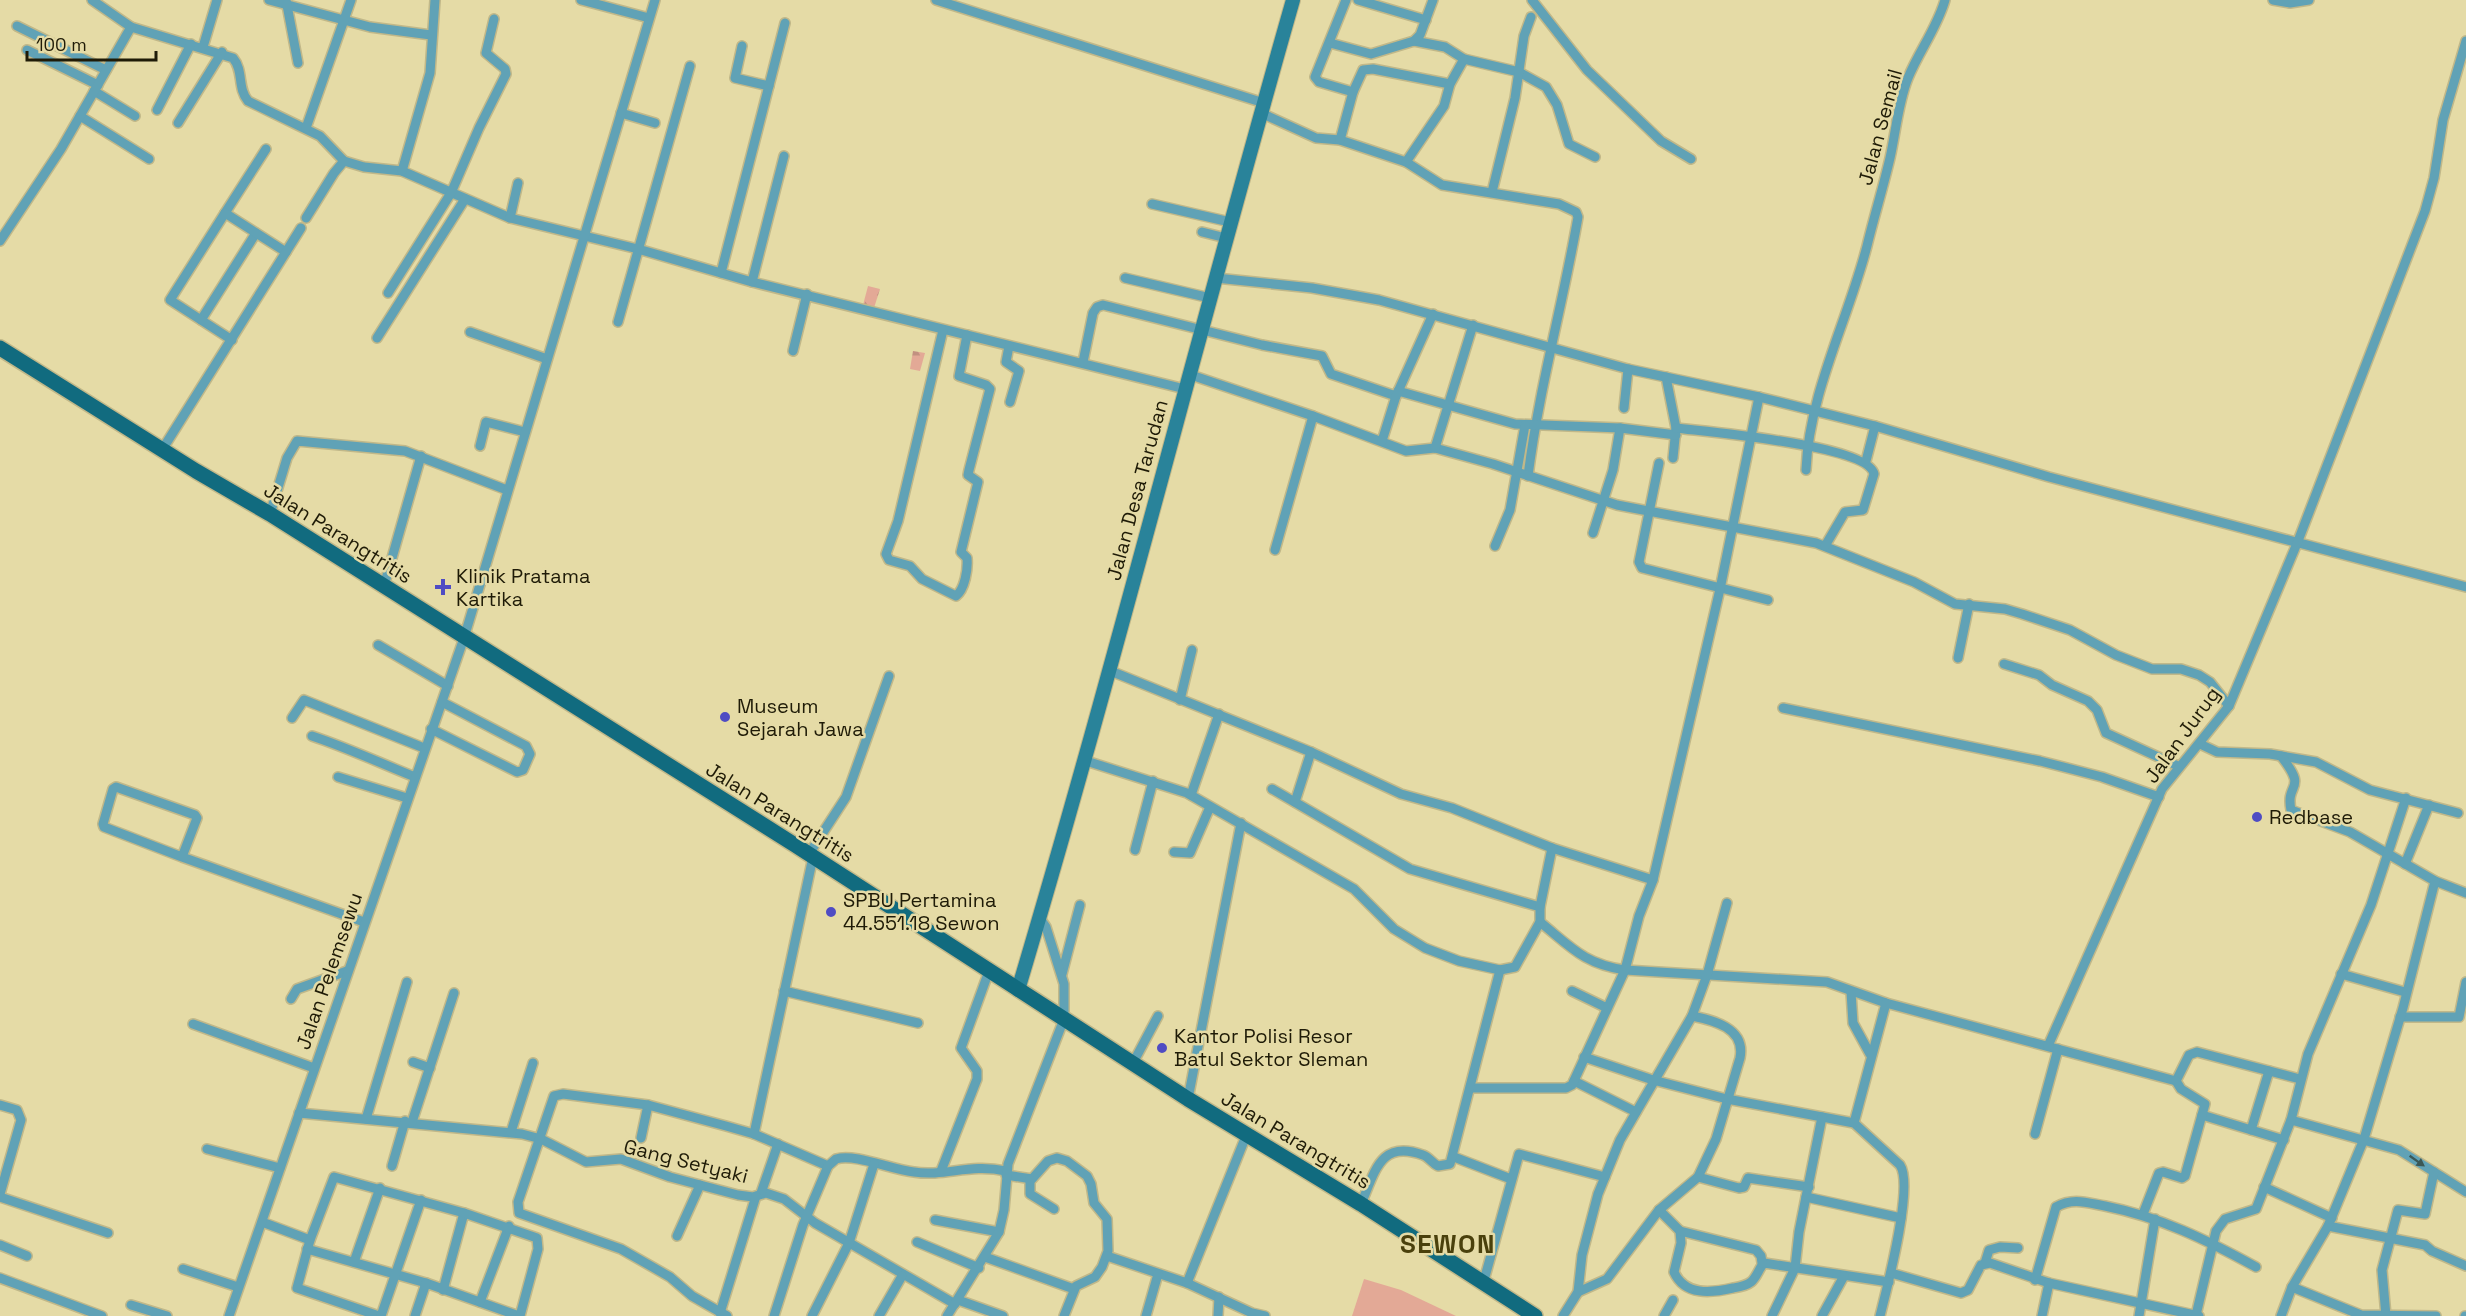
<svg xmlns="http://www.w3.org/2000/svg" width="2466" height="1316" viewBox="0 0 2466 1316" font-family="'Space Grotesk',sans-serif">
<defs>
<pattern id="forest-firs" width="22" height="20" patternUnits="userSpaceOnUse" patternTransform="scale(1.5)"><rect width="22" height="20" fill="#e3a996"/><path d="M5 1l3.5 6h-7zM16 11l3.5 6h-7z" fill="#c29180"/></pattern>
</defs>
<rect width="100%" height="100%" fill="#e5dba6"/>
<g fill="url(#forest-firs)">
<polygon points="868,286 880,289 874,308 863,305"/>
<polygon points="913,351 925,353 920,371 910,369"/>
</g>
<polygon fill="#e3a996" points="1364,1279 1401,1290 1456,1316 1352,1316"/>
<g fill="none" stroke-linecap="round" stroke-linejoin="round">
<defs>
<g id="street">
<path d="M 92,0 L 131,27 L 233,58 C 244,71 237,88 248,101 L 320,136 L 344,161 L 364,167 L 402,171 L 510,218 L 638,249 L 752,282 L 1185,389"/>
<polyline points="269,0 370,27 431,35"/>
<polyline points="286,0 298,63"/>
<polyline points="581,0 649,18"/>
<polyline points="936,0 1264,103"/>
<polyline points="1346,0 1315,77 1319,82 1353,92"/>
<polyline points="1358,0 1426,20"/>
<polyline points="1532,0 1587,70 1661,141 1691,159"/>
<polyline points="2273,0 2290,3 2309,0"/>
<polyline points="17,26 106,70"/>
<polyline points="1414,41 1445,47 1464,59 1519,72 1546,87 1557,105 1569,144 1595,157"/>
<polyline points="1330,43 1371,54 1414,41 1420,35 1433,0"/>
<polyline points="742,46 735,78 769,86"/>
<polyline points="203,47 217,0"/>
<polyline points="27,50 98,85"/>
<polyline points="94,91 135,116"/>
<polyline points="157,110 191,44"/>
<polyline points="621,113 655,123"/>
<path d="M 1261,113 L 1316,138 L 1340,140 L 1406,162 L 1442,185 L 1559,204 L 1576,212 L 1578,217 C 1563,304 1539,388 1528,476"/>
<polyline points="80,116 149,159"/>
<polyline points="178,123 222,52"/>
<polyline points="306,128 351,0"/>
<polyline points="1340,140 1353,92 1363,70 1373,69 1450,84"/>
<polyline points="1406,162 1444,106 1450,84 1464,59"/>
<polyline points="402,171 430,73 435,0"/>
<polyline points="1492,192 1515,98 1524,36 1531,17"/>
<polyline points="1152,204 1230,222"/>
<polyline points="225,213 266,149"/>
<polyline points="306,218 334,173 344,161"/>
<polyline points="510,218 518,183"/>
<polyline points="1202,232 1226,238"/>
<polyline points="0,241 61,149 131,27"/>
<polyline points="721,273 785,23"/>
<polyline points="1125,278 1210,298"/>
<polyline points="1216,278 1312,288 1379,300 1628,369 1759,397 1875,426 2049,477 2466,587"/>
<polyline points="752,282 784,156"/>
<polyline points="388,293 451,193 479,128 506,74 505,69 486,53 494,19"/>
<polyline points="201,320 256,233"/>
<polyline points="618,322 690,66"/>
<path d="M 943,330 L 898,521 L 886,554 L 889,560 L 910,566 L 922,579 L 956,596 C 965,589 968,569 967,558 L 961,552 L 978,482 L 968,475 L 969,470 L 990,389 L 986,385 L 959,376 L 967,335"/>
<polyline points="470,332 547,359"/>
<polyline points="377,338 465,199"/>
<polyline points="232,340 170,300 225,213 286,252"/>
<polyline points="1009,346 1006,362 1019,371 1010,402"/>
<polyline points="793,351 807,294"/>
<polyline points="1083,362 1093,313 1097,307 1103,305 1262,345 1322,356 1331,374 1396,396"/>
<polyline points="1188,374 1313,416 1406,451 1435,448 1493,464 1617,505 1816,543 1914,582 1955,604 2005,609 2022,614 2070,630 2116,655 2152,669 2181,669 2199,675 2210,682 2229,706"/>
<polyline points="1666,377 1676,428 1673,458"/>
<polyline points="1398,391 1515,424 1620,428 1676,435"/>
<polyline points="1624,408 1628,369"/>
<path d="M 1676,428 C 1707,432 1868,445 1874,474 L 1863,510 L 1845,512 L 1825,546"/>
<polyline points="1382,441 1396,396 1433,314"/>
<polyline points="480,446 486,422 525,432"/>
<polyline points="1435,448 1473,325"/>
<polyline points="162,450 301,228"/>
<polyline points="1866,461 1875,426"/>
<polyline points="1659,463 1639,562 1642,568 1768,600"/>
<path d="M 1806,470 C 1809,393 1848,320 1867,246 C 1874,217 1883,188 1890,158 C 1896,131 1898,103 1908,78 C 1919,51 1937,28 1945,0"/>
<polyline points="270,514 287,458 297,441 405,451 507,490"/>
<polyline points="1593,533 1613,470 1620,428"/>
<polyline points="1495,546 1510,510 1525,425"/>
<polyline points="1275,550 1313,416"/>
<polyline points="384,586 421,456"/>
<polyline points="378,645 448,686"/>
<polyline points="1958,658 1969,604"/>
<polyline points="2004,664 2039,675 2052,685 2088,701 2097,710 2106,733 2178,766"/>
<polyline points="1108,670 1311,752 1401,794 1452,808 1552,848 1653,880"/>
<polyline points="1180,700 1192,650"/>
<polyline points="1783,708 2040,761 2102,777 2159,797"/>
<polyline points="292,718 304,700 424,748"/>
<polyline points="431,729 517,772 523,770 530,754 526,746 442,702"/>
<path d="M 312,736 C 348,748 380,763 415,777"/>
<polyline points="2200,744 2217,752 2270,754 2316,762 2370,790 2458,813"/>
<path d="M 2281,756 C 2309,792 2285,781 2291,810 L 2350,832 L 2435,881 L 2466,893"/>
<polyline points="1083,760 1187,793 1354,889 1394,929 1425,948 1459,961 1500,970 1515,967 1540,922 1540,907 1410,869 1272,789"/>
<polyline points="338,777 407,798"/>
<polyline points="1191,795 1219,714"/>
<polyline points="1295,802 1311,752"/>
<polyline points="1135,850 1153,781"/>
<polyline points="1174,852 1190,853 1210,807"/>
<polyline points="809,854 846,797 889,676"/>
<polyline points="182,857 197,818 195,815 116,787 113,789 103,824 104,827 182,857 364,922"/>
<polyline points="2405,864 2429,805"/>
<polyline points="1540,907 1552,848"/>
<path d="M 1540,922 C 1571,947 1584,964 1625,970 L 1827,982 L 1886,1003 L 2176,1081 L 2189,1055 L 2197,1052 L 2300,1079"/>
<polyline points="1062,974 1080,905"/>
<polyline points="2341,974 2405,992"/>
<polyline points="784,991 918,1023"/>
<polyline points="1572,991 1607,1008"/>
<polyline points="1851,992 1853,1023 1870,1054"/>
<polyline points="291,999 297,989 347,971"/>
<polyline points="2400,1017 2459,1017 2466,982"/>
<polyline points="193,1024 314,1068"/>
<polyline points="2048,1046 2162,789 2229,706 2298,541 2425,211 2434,178 2443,120 2466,41"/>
<path d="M 1584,1057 L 1653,1080 L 1727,1099 L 1854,1123 L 1900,1165 C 1914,1186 1887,1288 1880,1316"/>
<polyline points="413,1062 430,1068"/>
<polyline points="1133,1063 1158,1016"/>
<polyline points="1574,1081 1636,1112"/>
<polyline points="1472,1088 1566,1088 1572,1085 1625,970 1639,916 1653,880 1720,589 1759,397"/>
<polyline points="1188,1099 1241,823"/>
<polyline points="0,1105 17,1110 21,1120 0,1194"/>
<polyline points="299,1113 522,1134 541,1139 586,1162 621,1159 670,1177 738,1195 753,1197 766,1193 784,1199 815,1223 955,1304"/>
<polyline points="2202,1115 2284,1140"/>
<polyline points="366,1119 407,982"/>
<polyline points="2291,1120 2399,1150 2466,1192"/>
<polyline points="412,1122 454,993"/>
<polyline points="1854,1123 1886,1003"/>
<polyline points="2251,1130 2269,1071"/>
<polyline points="511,1132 533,1063"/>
<polyline points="754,1134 813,857"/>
<polyline points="2035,1134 2058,1049"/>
<polyline points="641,1138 648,1105"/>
<polyline points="207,1149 280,1168"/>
<polyline points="1454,1157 1511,1179"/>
<polyline points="392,1166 405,1121"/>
<polyline points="941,1171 977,1079 977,1071 961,1048 989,971"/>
<polyline points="1006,1175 1032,1179 1048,1161 1057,1158 1067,1161 1087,1176 1091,1184 1094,1203 1107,1219 1108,1251 1102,1267 1095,1277 1076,1286 1064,1316"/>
<polyline points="1698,1177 1739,1188 1744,1187 1748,1178 1809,1187"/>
<polyline points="1030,1179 1030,1194 1054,1209"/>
<polyline points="2264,1187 2332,1218"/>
<polyline points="761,1193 778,1144"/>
<polyline points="0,1197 108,1233"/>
<polyline points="1806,1197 1901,1218"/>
<path d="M 1361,1204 C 1375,1172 1380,1139 1423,1155 C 1429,1157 1432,1163 1438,1166 L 1450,1164 L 1500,970"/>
<path d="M 1659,1210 L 1680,1231 L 1681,1243 L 1674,1272 C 1685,1296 1711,1293 1733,1288 C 1739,1287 1746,1286 1751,1282 C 1757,1277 1759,1268 1764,1263 L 1889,1282"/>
<polyline points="2143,1214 2159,1173 2163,1172 2182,1178 2185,1176 2205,1104 2181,1089 2176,1081"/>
<polyline points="935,1220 999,1232"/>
<polyline points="262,1222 310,1240"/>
<polyline points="2328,1226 2425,1245 2432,1251 2466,1266"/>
<polyline points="1680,1231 1756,1250 1761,1256 1762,1263"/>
<polyline points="677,1236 700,1185"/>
<polyline points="917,1242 979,1268"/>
<polyline points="0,1245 27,1256"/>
<polyline points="307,1249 426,1283 519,1316"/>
<polyline points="1107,1256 1187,1283 1252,1313 1265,1316"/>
<polyline points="985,1257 1074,1289"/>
<polyline points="354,1262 380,1188"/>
<polyline points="1985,1263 1989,1250 2000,1247 2018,1248"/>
<polyline points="183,1269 238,1287"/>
<polyline points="1891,1273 1961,1293 1968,1290 1981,1265 1990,1263 2049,1283 2199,1316"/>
<polyline points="0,1278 102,1316"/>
<path d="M 2035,1280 L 2056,1207 C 2073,1197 2088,1203 2105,1206 C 2160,1217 2207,1240 2256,1267"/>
<polyline points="1187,1283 1246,1136"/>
<polyline points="1483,1284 1519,1154 1605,1177"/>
<polyline points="2292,1287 2361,1315 2436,1316"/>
<polyline points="443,1290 464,1213"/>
<path d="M 1578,1292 L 1607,1279 L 1659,1210 L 1698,1177 L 1716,1139 L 1740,1058 C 1746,1028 1713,1020 1692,1016"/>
<polyline points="958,1300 1003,1316"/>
<polyline points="480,1302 509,1226"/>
<polyline points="131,1305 167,1316"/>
<polyline points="720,1313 756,1196"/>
<polyline points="2196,1315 2216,1231 2225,1219 2256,1209 2291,1120 2308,1054 2371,905 2406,798"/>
<polyline points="229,1316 464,638 655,0"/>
<polyline points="379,1316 297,1288 310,1240 334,1177 464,1213 537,1238 538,1249 520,1316"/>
<polyline points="381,1316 421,1200"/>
<polyline points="415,1316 426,1283"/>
<polyline points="727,1316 692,1296 670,1277 621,1249 519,1213 518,1202 554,1096 563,1094 648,1105 726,1126 754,1134 828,1166"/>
<path d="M 774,1316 L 803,1225 L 828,1166 L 836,1159 C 855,1153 892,1170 914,1172 C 946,1177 969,1163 1006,1171"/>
<polyline points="812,1316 849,1243 874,1164"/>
<polyline points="879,1316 902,1276"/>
<polyline points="947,1316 999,1232 1004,1210 1008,1164 1064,1019 1064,984 1046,927 1039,917"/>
<polyline points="1146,1316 1158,1274"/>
<polyline points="1218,1316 1219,1297"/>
<polyline points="1563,1316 1578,1292 1582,1255 1598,1194 1620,1140 1692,1016 1707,975 1727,903"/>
<polyline points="1664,1316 1673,1300"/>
<polyline points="1772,1316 1795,1268 1799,1232 1822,1117"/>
<polyline points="1822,1316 1844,1276"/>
<polyline points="2042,1316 2049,1283"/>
<polyline points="2139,1316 2155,1219"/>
<polyline points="2281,1316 2292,1287 2328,1226 2364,1139 2403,1008 2435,881"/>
<polyline points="2386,1316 2382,1270 2398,1210 2425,1214 2434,1172"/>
<polyline points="2465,1316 2466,1316"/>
</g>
<path id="secondary" d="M 1018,990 C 1116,662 1199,329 1293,0"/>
<polyline id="primary" points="0,348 196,471 270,514 795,845 1188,1099 1361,1204 1535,1316"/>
</defs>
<use href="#street" stroke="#c1b889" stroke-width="12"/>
<use href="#secondary" stroke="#c1b889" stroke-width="16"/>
<use href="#primary" stroke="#c1b889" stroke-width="18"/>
<use href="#street" stroke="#60a2b6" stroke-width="9"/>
<use href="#secondary" stroke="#29839a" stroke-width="14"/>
<use href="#primary" stroke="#116b7f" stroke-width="15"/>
</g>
<defs><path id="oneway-solid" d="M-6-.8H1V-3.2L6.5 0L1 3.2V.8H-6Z" transform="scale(1.5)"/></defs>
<use fill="#3c5856" href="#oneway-solid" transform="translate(2417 1161) rotate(35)"/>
<g fill="#4f4cc3" stroke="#e5dba6" stroke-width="2">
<path d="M440 578h6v6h6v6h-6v6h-6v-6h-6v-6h6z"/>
<circle cx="725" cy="717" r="6"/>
<circle cx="2257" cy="817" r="6"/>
<circle cx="831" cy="912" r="6"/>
<circle cx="1162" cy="1048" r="6"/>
</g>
<g text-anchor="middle" stroke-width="5" stroke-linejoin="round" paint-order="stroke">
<g font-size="20" fill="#1f1b07" stroke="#e5dba6">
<text transform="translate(1880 127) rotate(-75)" y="7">Jalan Semail</text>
<text transform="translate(1137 490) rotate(-75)" y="7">Jalan Desa Tarudan</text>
<text transform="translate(338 533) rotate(32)" y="7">Jalan Parangtritis</text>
<text transform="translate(2182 735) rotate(-54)" y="7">Jalan Jurug</text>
<text transform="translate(780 812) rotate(32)" y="7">Jalan Parangtritis</text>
<text transform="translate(329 971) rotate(-71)" y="7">Jalan Pelemsewu</text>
<text transform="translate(1296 1140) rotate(31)" y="7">Jalan Parangtritis</text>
<text transform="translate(686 1161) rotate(14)" y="7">Gang Setyaki</text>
</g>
<g font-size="20" fill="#1f1b07" stroke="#e5dba6" text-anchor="start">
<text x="456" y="583">Klinik Pratama<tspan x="456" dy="23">Kartika</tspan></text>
<text x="737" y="713">Museum<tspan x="737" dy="23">Sejarah Jawa</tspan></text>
<text x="2269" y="824">Redbase</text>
<text x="843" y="907">SPBU Pertamina<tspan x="843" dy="23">44.551.18 Sewon</tspan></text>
<text x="1174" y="1043">Kantor Polisi Resor<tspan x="1174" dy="23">Batul Sektor Sleman</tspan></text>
</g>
<g font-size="26" font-weight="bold" letter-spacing="1.5" fill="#4a400c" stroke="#e5dba6">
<text x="1448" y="1253">SEWON</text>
</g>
</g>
<path d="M27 51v9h129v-9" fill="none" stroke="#1f1b07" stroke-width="3"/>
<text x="36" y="51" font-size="18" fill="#1f1b07" stroke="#e5dba6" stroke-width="4.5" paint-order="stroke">100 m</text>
</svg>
